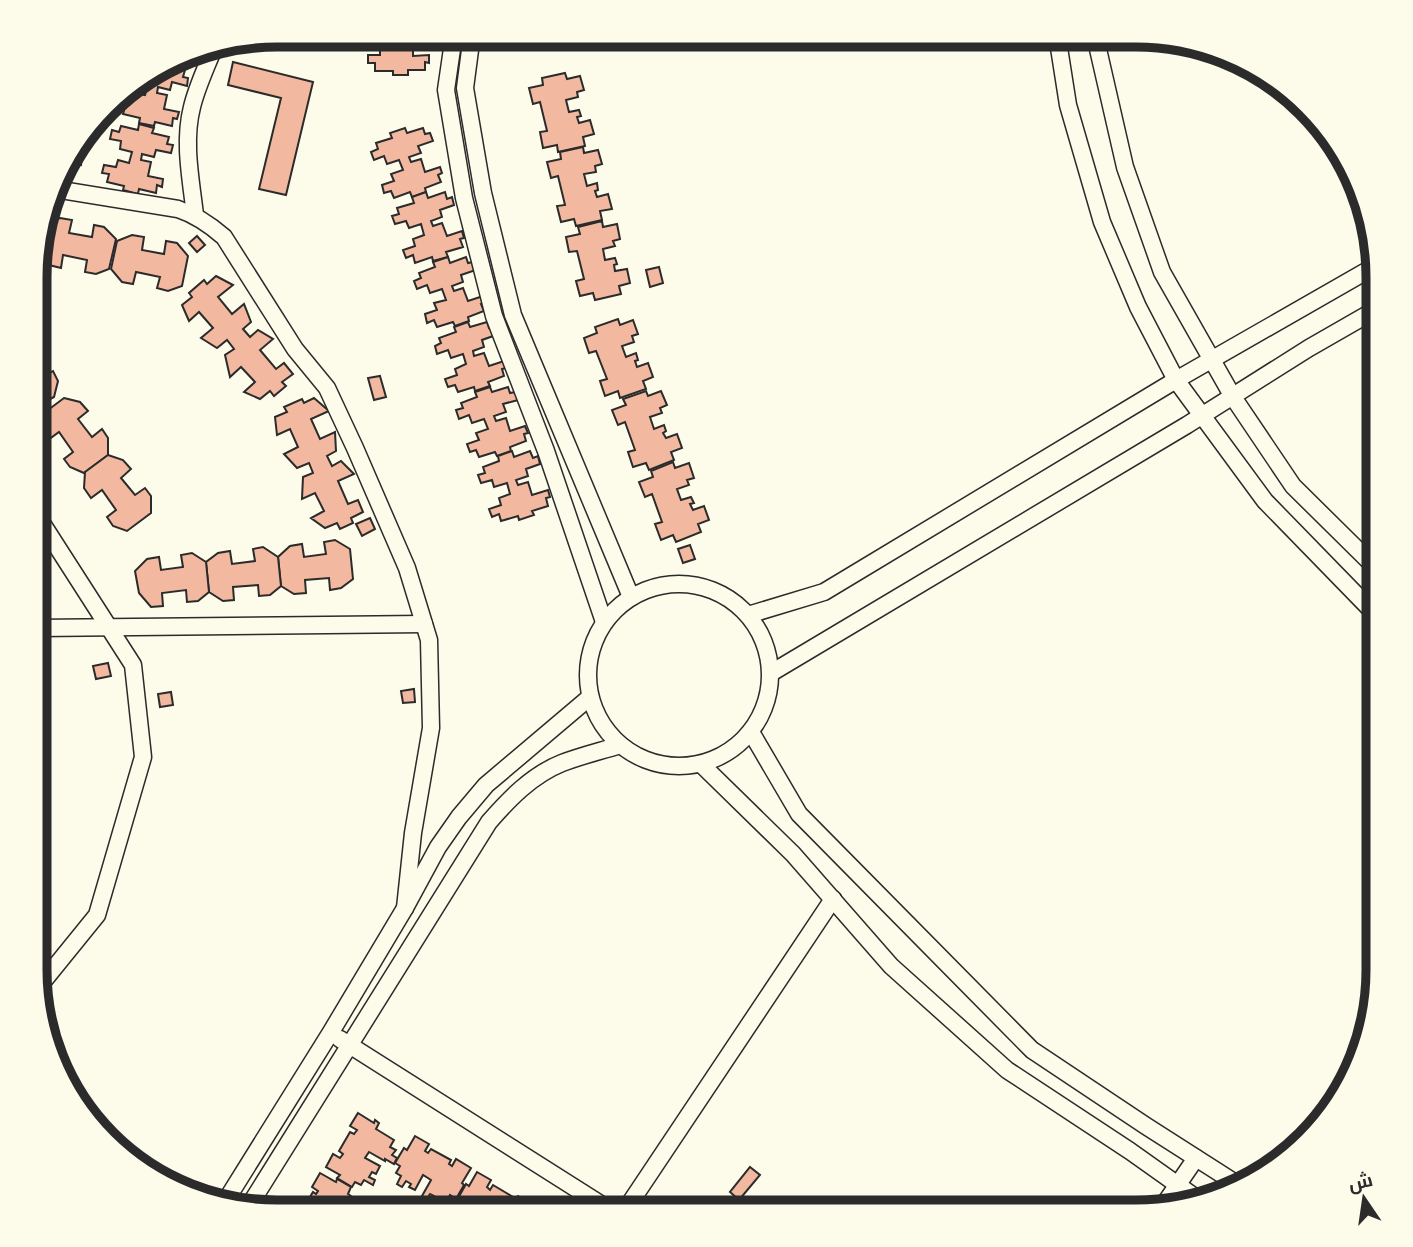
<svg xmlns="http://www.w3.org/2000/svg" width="1413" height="1247" viewBox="0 0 1413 1247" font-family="'Alegreya Sans',Cairo,sans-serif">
<rect width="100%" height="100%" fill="#fdfbea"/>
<g fill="#f2b8a0" stroke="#2b2b2b" stroke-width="2">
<polygon points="380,35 415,35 403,36 403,42 413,42 413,56 429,55 429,63 425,62 425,70 408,70 408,75 393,75 393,71 375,71 375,63 368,63 368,55 380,55 380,47 392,47 392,36"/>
<rect x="545" y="35" width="27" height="7"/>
<polygon points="233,62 313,82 286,195 259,189 281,98 228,85"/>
<polygon points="168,66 185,70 183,77 188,78 187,86 172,82 170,90 158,87 157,93 167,95 164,109 179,112 177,119 173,118 172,126 155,122 154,126 139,123 140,118 123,114 125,107 118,106 120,97 132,100 134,93 145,95 148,85 139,83"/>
<polygon points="565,73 567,79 580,76 584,90 577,92 578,97 566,100 569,112 579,110 581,116 577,117 579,123 590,120 594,134 583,137 585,146 558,152 557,145 543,148 540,132 547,131 540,102 533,104 529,88 543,85 542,78"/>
<polygon points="139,124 154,128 152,133 169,137 167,144 173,145 171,153 156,150 154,157 142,154 141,160 151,162 148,176 163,179 162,187 157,185 156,193 139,189 138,194 123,190 124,186 107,182 109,174 102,173 104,165 116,167 118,160 129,163 132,152 120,149 121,141 110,139 112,130 119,132 121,126 138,130"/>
<polygon points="405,128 407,133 423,128 425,134 430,133 433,141 418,146 421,153 409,157 411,162 421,159 425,172 440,167 442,173 438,175 441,182 425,188 426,192 412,197 410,192 394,198 391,191 384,193 382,185 394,181 391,174 403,170 399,160 387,164 384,156 374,160 371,152 378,149 376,143 392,138 390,133"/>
<polygon points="583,147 584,153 598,150 602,164 595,166 596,172 584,174 587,186 597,183 598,190 595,191 597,197 608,194 612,209 600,211 602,220 576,226 574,219 561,222 557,206 565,205 558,176 551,178 547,162 561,159 560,152"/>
<polygon points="73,149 83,151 81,165 67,163 68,156"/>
<polygon points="426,192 428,198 445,192 447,199 452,197 454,205 440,210 442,217 431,221 433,226 442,223 447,236 462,231 464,238 460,239 463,247 446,252 448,257 433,261 432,257 415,263 413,255 406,258 403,250 415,246 413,239 424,235 421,224 409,228 406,221 395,224 392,216 399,214 397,208 414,203 412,197"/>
<polygon points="60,218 72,220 69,233 92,237 94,225 104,227 116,239 109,269 96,274 85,272 87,260 63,255 61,268 49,265 39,254 44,224"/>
<polygon points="602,221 603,227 617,224 620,239 613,241 615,246 603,249 605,260 615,258 617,264 614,265 615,271 627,269 630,283 619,286 621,294 595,300 593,293 580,296 576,281 584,279 577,251 569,252 566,237 580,234 578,227"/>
<polygon points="132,235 144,237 142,250 164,254 166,241 177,243 188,256 182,286 168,291 157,288 160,277 136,272 133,284 122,282 111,269 117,241"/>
<polygon points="197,236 205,245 197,252 189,243"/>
<polygon points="448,257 450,263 466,257 468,263 473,262 476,270 461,275 463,282 452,286 454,291 463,288 468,301 483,296 486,303 481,304 484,311 468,317 469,321 455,326 453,322 437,327 434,320 427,323 425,314 437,310 434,303 446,300 442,289 430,293 427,285 417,289 414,281 421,278 419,273 435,267 433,262"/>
<polygon points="659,267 663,283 650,287 646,270"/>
<polygon points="216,276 233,285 218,297 232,314 244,304 251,322 243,329 250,337 258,330 273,339 260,350 276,369 284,363 293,374 282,382 286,386 274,396 270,391 260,399 244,392 255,382 241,367 230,377 225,355 234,349 227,340 217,348 201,338 213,328 199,312 189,321 182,305 192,297 189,293 204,280 207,284"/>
<polygon points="618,319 620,325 633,320 638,334 632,336 634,342 622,346 626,357 636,353 638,360 635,361 637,367 648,363 653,377 643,381 646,389 620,398 618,391 605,396 600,381 607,379 596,351 589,353 584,338 597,333 595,327"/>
<polygon points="468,322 470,327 487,322 489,328 494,327 496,335 482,340 484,347 473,351 474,356 484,353 489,366 504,361 506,368 502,369 504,376 488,382 490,386 475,391 474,387 458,392 455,385 448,387 445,379 457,375 455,369 466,364 463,354 451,358 448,350 437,354 435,346 441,343 439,338 456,332 454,327"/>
<polygon points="39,371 42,377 53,371 58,381 54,397 39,405"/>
<polygon points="380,376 386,397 374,400 368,378"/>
<polygon points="490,387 492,392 508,387 510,393 515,392 518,400 503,404 506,412 494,416 496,421 506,418 510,431 525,426 528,433 524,434 526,441 510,447 511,451 497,456 495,452 479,457 476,450 470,452 467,444 479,440 476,433 488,429 484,419 472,423 469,415 459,419 456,410 463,408 461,403 477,397 475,392"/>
<polygon points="646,391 648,396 661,391 667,405 660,408 662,413 650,417 654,429 664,425 666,431 663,433 666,438 677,434 682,448 671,452 674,460 649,470 646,463 633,467 628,452 635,450 625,422 618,425 612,410 626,405 623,399"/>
<polygon points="64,398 80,402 88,411 78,419 92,437 102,429 108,438 108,455 84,473 70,467 64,459 73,452 59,432 48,440 41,430 44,413"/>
<polygon points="314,398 329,411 311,419 320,439 335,432 336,451 327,456 332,466 341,461 354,474 338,481 348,504 358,500 363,512 351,518 353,523 340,529 337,523 325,528 311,518 324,511 315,493 302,499 303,477 313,473 309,463 297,468 284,454 298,447 290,429 277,435 275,417 287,412 284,407 302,399 304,403"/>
<polygon points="512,451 514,457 530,451 533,458 538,456 540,464 526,469 528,476 516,480 518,485 528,482 532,495 548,490 550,497 546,498 548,506 532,511 534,515 519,520 518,516 501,521 499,514 492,517 489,509 501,505 499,498 510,494 507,483 494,487 492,480 481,483 478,475 485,473 483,467 499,461 498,456"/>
<polygon points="108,455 123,460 131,469 121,478 135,495 145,488 151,496 151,513 127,531 113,526 107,517 116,510 102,490 91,498 84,488 85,472"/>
<polygon points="673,462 675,468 689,463 694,478 687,480 689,485 677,489 681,500 691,497 694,503 690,504 693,510 704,506 709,520 698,524 701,532 676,542 673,535 661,540 655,524 662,522 652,494 645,497 639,482 653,477 651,471"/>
<polygon points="370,518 375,529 362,536 356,524"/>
<polygon points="335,540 350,549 353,579 341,588 330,590 329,578 305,580 306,593 294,594 281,586 278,557 290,546 302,544 304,557 326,554 324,542"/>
<polygon points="690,545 695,559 683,563 678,549"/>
<polygon points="263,547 278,557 281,586 270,595 259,596 258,585 233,587 234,600 223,601 209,592 206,562 218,553 230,551 232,564 255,561 253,549"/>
<polygon points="192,553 206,562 209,592 198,601 187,602 186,590 162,593 163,606 151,607 139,593 135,571 147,559 159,557 161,570 183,567 181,555"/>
<polygon points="108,663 111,676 96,679 93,666"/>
<polygon points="414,689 415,702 403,703 401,691"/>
<polygon points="171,692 173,705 160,707 158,694"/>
<polygon points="358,1113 374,1123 375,1120 379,1123 376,1129 394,1140 390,1147 396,1150 392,1155 397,1158 394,1164 385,1159 385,1161 369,1152 365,1158 380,1166 376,1174 372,1172 369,1177 375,1180 373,1185 364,1180 361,1185 355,1182 352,1187 337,1178 340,1175 326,1167 333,1154 340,1158 343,1154 339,1151 350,1132 354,1134 357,1130 350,1126"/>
<polygon points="415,1136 429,1144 425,1151 428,1153 431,1149 451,1160 449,1164 452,1166 456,1159 471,1168 462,1183 464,1185 456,1199 450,1195 446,1202 442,1200 437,1208 432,1204 436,1197 430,1194 427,1199 422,1196 431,1180 423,1175 415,1190 409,1187 411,1184 406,1181 402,1187 397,1184 401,1176 396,1173 400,1166 395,1163 404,1148 407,1150"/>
<polygon points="750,1167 760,1175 739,1200 730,1192"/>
<polygon points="477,1172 491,1180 487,1187 490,1190 493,1185 513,1197 511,1200 515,1202 518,1196 533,1204 528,1212 464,1212 459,1209 462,1203 457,1200 466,1184 469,1186"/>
<polygon points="320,1173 336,1182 337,1179 351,1187 348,1194 354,1198 352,1202 360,1206 357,1212 349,1207 346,1212 301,1212 313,1192 316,1194 318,1191 312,1187"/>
</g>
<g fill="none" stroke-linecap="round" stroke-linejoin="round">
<defs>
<g id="minor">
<polyline points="454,35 446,90 464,198 494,316 546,451 604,622"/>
<polyline points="472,35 465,88 483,193 513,315 631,597"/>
<polyline points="1057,35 1068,105 1102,222 1138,307 1176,380 1265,501 1378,617"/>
<polyline points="1095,36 1125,167 1162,272 1233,397 1293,486 1378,570"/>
<path d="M 55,189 L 178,209 C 196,215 209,224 224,237 L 295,349 L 327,388 L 355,448 L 407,568 L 429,640 L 431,728 L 413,833 L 405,908"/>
<path d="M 195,215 C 191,180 183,142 192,107 C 197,86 207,66 215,45"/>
<circle cx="679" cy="675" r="91"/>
<polyline points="748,615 824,592 1176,380 1377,265"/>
<polyline points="37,628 424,624"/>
<polyline points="771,673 1187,425 1309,348 1377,309"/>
<polyline points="751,732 799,814 1032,1050 1146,1126 1240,1186"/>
<polyline points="701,764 793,854 891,966 1007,1070 1130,1151 1199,1200"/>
<polyline points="37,989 97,915 143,757 133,665 38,517"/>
<polyline points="340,1039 613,1212"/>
<polyline points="225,1202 331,1032 405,908 438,847 459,817 486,785 590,697"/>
<path d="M 249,1206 L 489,822 C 509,799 532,775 562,763 C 580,756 601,751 620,745"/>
<polyline points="1161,1209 1196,1158"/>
<polyline points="624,1212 833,899"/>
</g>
</defs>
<use href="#minor" stroke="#2b2b2b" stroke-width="19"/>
<use href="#minor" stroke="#fdfbea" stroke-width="16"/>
</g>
<path d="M0 0H1413V1247H0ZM277 47H1136A230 230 0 0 1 1366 277V970A230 230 0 0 1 1136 1200H277A230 230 0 0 1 47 970V277A230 230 0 0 1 277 47Z" fill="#fdfbea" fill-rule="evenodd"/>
<path fill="none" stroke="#2b2b2b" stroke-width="9" d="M277 47H1136A230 230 0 0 1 1366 277V970A230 230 0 0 1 1136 1200H277A230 230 0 0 1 47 970V277A230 230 0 0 1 277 47Z"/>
<g transform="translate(1364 1198) rotate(347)" stroke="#fdfbea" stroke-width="5" paint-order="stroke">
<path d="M0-5L12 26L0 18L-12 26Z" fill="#2b2b2b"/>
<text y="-10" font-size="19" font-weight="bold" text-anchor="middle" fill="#2b2b2b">ش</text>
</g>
</svg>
